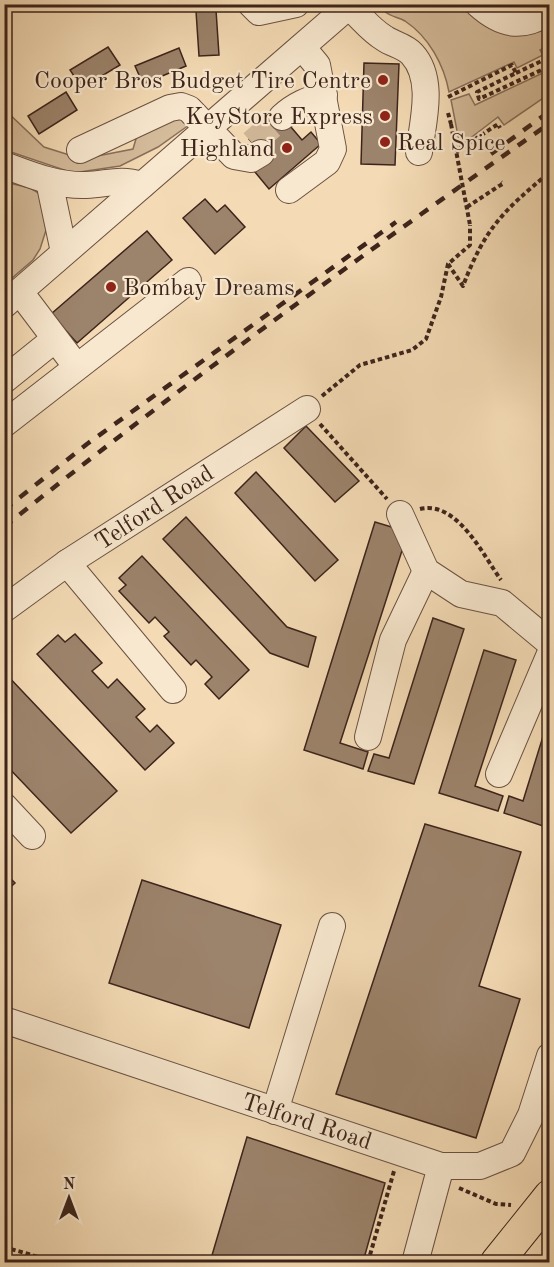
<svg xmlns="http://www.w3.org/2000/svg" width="554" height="1267" viewBox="0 0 554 1267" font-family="'Old Standard TT',serif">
<rect width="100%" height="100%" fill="#f4dbb5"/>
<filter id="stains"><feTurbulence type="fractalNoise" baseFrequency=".00333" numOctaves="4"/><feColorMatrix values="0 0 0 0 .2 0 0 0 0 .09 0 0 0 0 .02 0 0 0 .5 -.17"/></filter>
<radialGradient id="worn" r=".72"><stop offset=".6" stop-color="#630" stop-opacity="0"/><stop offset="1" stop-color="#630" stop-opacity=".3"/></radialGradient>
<g fill="#d5bc9b" stroke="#89705b" stroke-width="1.5">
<path d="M 385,5 L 461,5 C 490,37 509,37 549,30 L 549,45 L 540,50 L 543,55 L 517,68 L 514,62 L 449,92 C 444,65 429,37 405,21 C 398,17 391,17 384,11 Z"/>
<polygon points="549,70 549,94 504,125 498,117 460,146 451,100 469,94 475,105"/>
<polygon points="4,109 44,147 82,159 133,149 138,132 179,114 189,125 158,147 120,166 73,173 5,150"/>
<polygon points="5,182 30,188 42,195 48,224 40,249 33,260 5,284"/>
</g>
<g fill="#9c836b" stroke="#3d241b" stroke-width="1.5">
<polygon points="216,10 219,55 199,56 196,11"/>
<polygon points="108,47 120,65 82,88 70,70"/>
<polygon points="179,48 186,66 143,84 135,66"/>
<polygon points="364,63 399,64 395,165 361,164"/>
<polygon points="66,92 77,110 39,134 28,116"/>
<polygon points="279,113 302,140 311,132 321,144 269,189 255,172 268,161 249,139"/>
<polygon points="205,199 217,212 225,205 245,227 215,254 183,218"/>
<polygon points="147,231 172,260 77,343 51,314"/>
<polygon points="306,426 359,481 335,502 284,448"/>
<polygon points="256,472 338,560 315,581 235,493"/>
<polygon points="186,517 287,627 316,637 308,667 270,653 163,539"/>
<polygon points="375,522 408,532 340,743 368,752 363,769 304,750"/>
<polygon points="142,556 249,670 219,699 205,684 212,677 196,660 191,665 164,636 169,632 155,617 149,623 119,591 126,585 119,578"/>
<polygon points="433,618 464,629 414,784 368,771 374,754 389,758"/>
<polygon points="75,634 102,663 92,671 108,688 117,679 145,709 136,717 150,732 157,725 174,743 145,770 37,654 58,635 65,642"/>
<polygon points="484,650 516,660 475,786 503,796 498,811 439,793"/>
<polygon points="4,672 117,791 71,833 4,763"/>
<polygon points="549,717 550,717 549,828 504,813 509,796 523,801"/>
<polygon points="425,824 521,852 479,986 520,999 476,1138 336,1094"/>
<polygon points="4,872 15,883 4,893"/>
<polygon points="142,880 281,925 249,1028 109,983"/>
<polygon points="247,1137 385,1183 363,1262 210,1262"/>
</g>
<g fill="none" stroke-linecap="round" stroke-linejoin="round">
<polyline stroke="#cfb696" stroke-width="26" stroke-dasharray="26 13" stroke-linecap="butt" points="252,143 282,117"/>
<defs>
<g id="minor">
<polyline points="251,4 259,12 296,4"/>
<path d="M 346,4 C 360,15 369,29 384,38 C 392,44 405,46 412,54 C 435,79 423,121 419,152"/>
<path d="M 478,4 C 501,25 522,30 550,11"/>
<path d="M 282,117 C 295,105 308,100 324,95"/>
<polyline points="80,150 170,108 181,106 189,109 234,156 251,159 261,153"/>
<path d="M 4,165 C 31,175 57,186 86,185 C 109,184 119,178 142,185"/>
<polyline points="49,181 64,252"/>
<polyline points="289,190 327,162 333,149 317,65 302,47"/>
<polyline points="20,292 76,366"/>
<polyline points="4,305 351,4"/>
<polyline points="4,380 55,339"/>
<polyline points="4,424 188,281"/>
<polyline points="400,514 426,571 461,594 502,603 550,643"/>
<polyline points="67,563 173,690"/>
<polyline points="4,609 67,563 307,409"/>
<polyline points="368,737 393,640 426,571"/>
<polyline points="499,774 550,654"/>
<polyline points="4,806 32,836"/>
<polyline points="4,1020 441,1166 480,1166 512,1153 531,1115 550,1056"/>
<polyline points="275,1111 332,926"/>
<polyline points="416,1259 441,1166"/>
</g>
<polyline id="major" points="497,1262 550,1196"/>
</defs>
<use href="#minor" stroke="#6b5242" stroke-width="28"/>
<use href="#major" stroke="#3d241b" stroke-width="34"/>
<g stroke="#3d241b" stroke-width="4" stroke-dasharray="4.5 3" stroke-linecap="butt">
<polyline points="548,57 544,50 550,48"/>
<polyline points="516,73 548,58"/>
<polyline points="448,97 512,65 516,73 477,92 479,99 550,66"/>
<polyline points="448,113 451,124"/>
<polyline points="456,152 498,124 500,128"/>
<polyline points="467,207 499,186 503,184 501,182"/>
<path d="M 448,264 L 463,286 C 485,228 503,211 550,172"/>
<polyline points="4,333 4,339"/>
<polyline points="322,396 360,365 412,350 426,339 441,297 448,264 470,245 470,225"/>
<polyline points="320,424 387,499"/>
<path d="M 420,509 C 457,500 483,555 501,580"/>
<polyline points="4,1060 9,1044"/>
<polyline points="459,1188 496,1204 511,1205"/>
<polyline points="4,1247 56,1262"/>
<polyline points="368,1262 394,1171"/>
</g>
<use href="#minor" stroke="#f8e8cf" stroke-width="26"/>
<use href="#major" stroke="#f4dbb5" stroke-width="32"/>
<g stroke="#3d241b" stroke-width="4.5" stroke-dasharray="10 10" stroke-linecap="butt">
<polyline points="491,154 550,111"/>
<polyline points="4,510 87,444 396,222"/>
<path d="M 4,527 C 181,385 365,253 550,123"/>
</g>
<polyline stroke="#3d241b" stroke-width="4" stroke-dasharray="4.5 3" stroke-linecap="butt" points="451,124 470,225"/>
</g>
<g fill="#8f2418" stroke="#f8e8cf" stroke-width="2">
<circle cx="383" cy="80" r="6"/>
<circle cx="385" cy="116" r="6"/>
<circle cx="385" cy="142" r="6"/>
<circle cx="287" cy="148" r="6"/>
<circle cx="111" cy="287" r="6"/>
</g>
<g text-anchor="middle" stroke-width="4.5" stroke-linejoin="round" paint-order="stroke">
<g font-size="24" fill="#3d241b" stroke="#f8e8cf" text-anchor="end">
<text x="371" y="88">Cooper Bros Budget Tire Centre</text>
<text x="373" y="124">KeyStore Express</text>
<text x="397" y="150" text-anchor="start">Real Spice</text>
<text x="275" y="156">Highland</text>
<text x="123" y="295" text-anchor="start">Bombay Dreams</text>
</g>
<g font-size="24" fill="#3d241b" stroke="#f8e8cf">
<text transform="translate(154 507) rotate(-33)" y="8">Telford Road</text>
<text transform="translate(307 1121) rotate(18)" y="8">Telford Road</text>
</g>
</g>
<rect width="554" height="1267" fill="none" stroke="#f4dbb5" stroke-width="24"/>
<rect x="6" y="6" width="542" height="1255" fill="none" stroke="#3d241b" stroke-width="3"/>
<rect x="12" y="12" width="530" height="1243" fill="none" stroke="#3d241b" stroke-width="1.5"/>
<g transform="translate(69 1198)" stroke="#f8e8cf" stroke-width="4.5" paint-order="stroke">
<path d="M0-4.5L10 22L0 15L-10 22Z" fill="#3d241b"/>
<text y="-9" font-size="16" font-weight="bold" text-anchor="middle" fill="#3d241b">N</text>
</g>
<rect width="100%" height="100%" filter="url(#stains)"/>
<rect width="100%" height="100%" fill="url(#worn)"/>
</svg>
